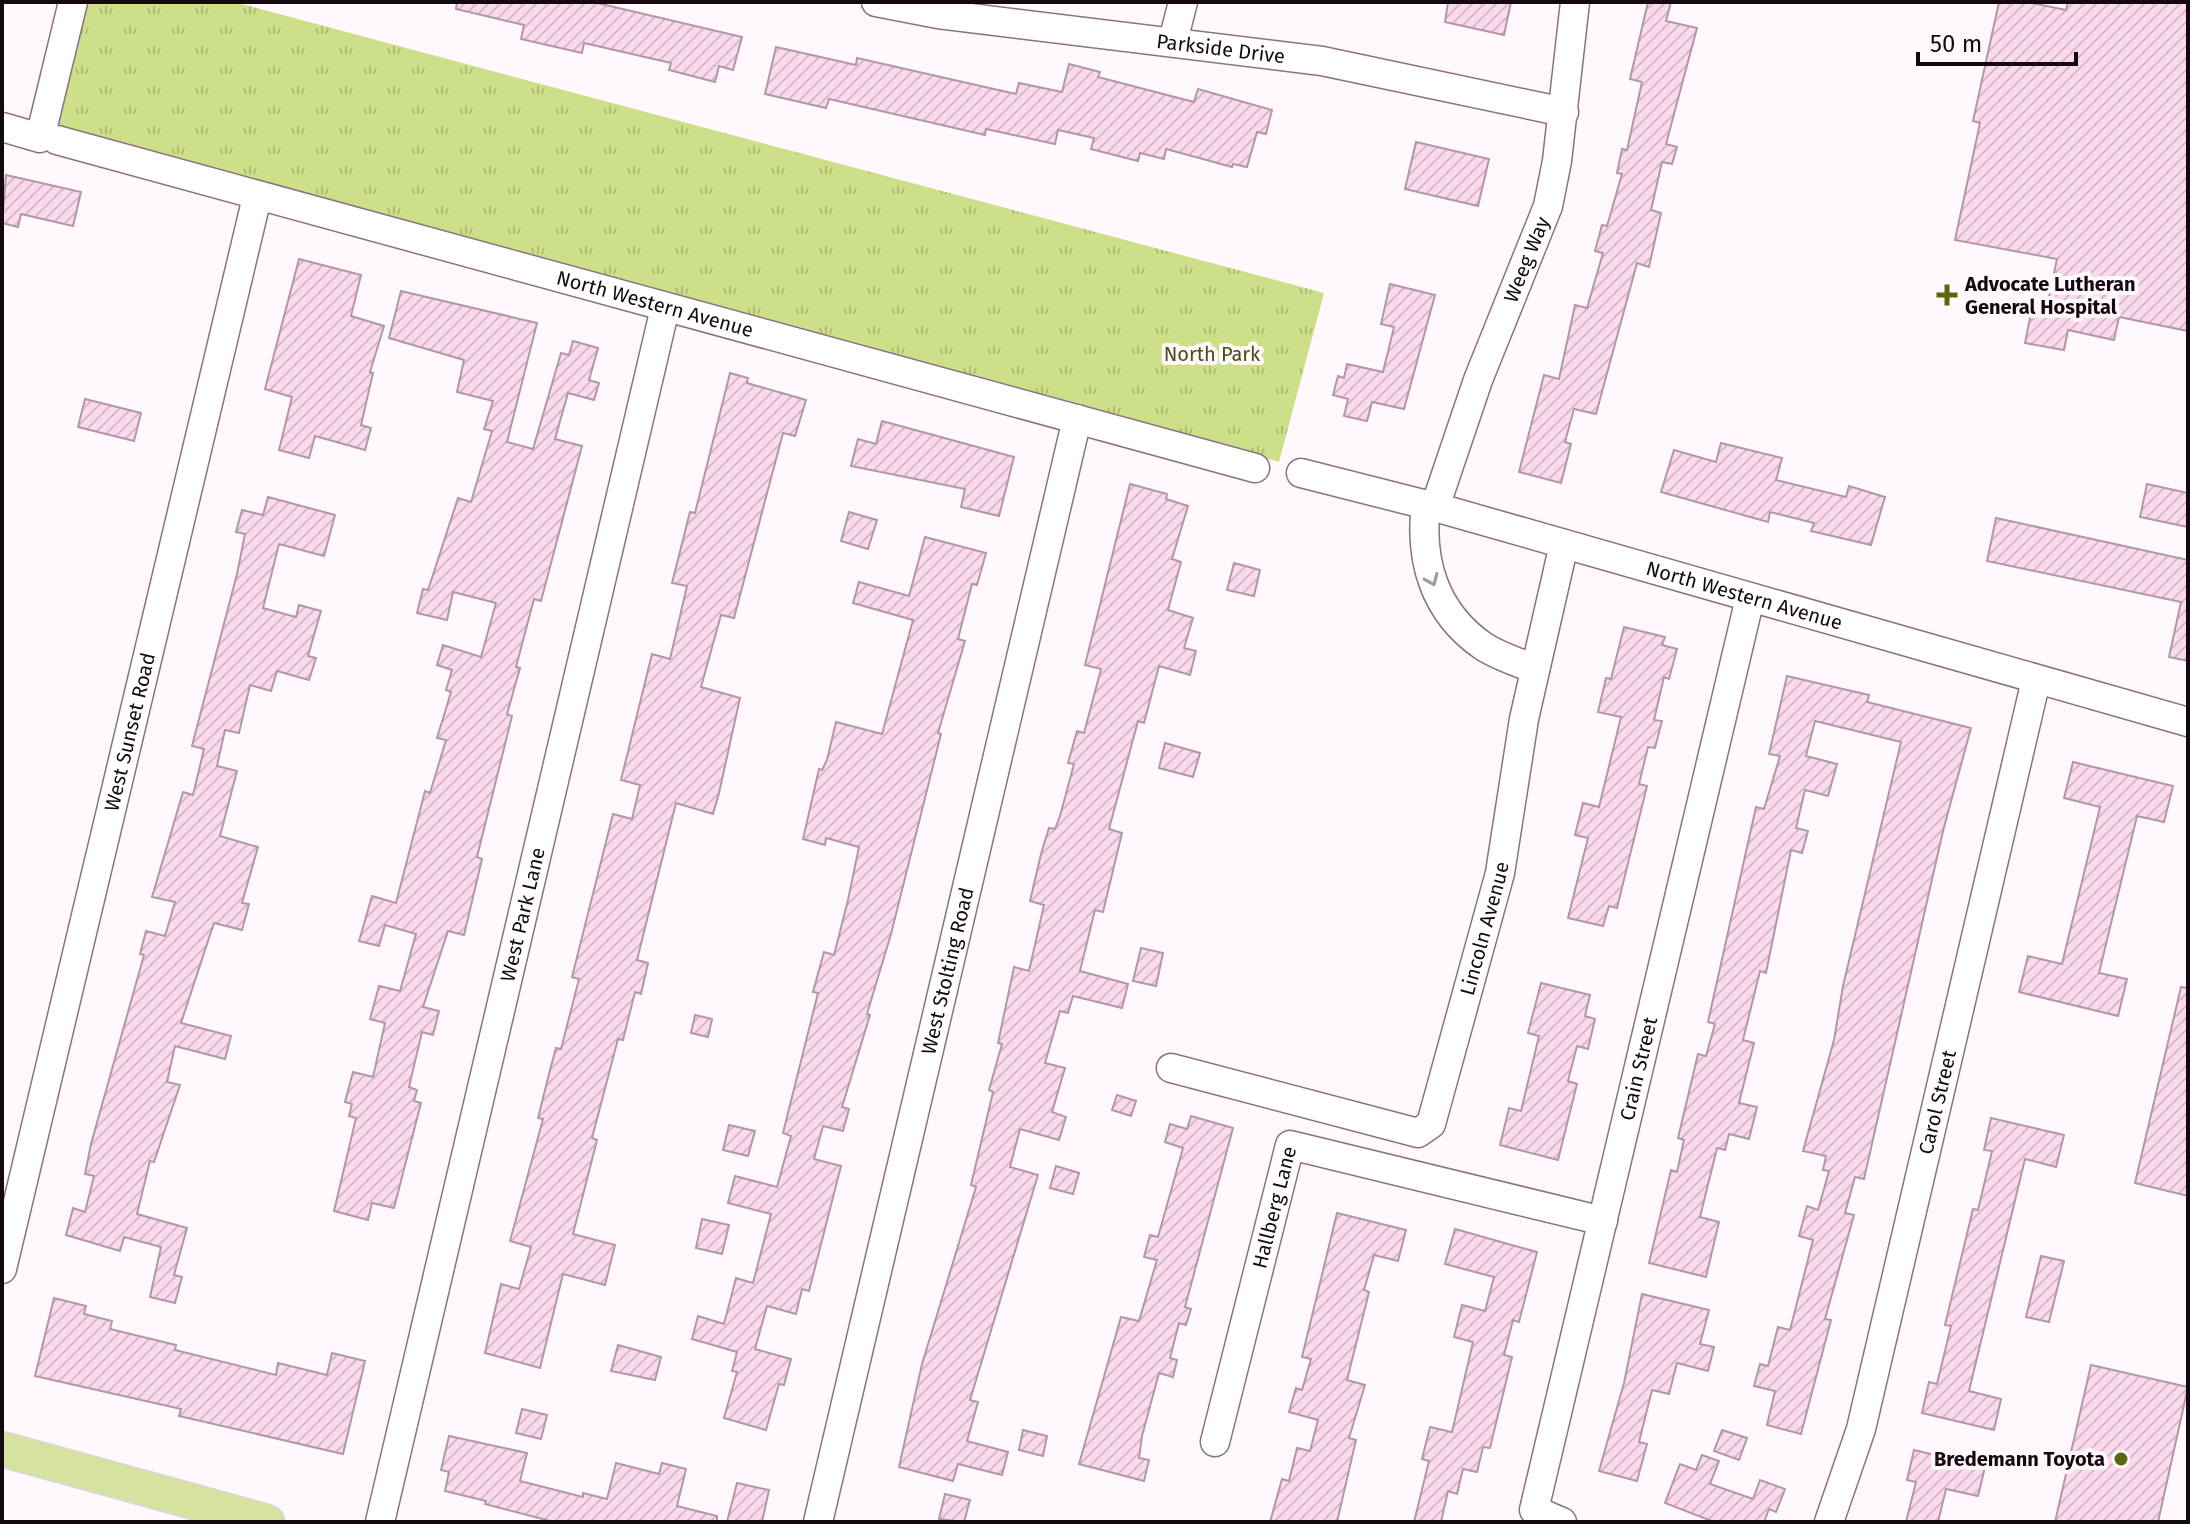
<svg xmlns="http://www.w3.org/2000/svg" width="2190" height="1524" viewBox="0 0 2190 1524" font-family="'Fira Sans',sans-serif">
<defs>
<pattern id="park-tufts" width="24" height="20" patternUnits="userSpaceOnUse" patternTransform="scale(2)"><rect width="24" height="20" fill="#cedf89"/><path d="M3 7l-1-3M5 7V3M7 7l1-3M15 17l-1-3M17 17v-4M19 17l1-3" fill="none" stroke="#b0be75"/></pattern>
<pattern id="building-hatch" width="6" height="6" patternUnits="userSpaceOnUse" patternTransform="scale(2)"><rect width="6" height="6" fill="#fbdaed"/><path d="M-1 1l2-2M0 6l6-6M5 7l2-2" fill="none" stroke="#d6baca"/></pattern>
</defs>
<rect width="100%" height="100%" fill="#fff8fc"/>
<polygon fill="url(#park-tufts)" points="84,2 234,2 1324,293 1279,462 54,131"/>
<g fill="url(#building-hatch)" stroke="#b397a8" stroke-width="2">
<polygon points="457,2 593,2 742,37 733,70 719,66 715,82 669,70 671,63 584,43 582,53 521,39 524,25 456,9"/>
<polygon points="1448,2 1511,2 1504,35 1445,22"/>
<polygon points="1648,2 1671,2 1666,21 1697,28 1666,144 1677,147 1672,164 1662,162 1651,210 1661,213 1649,267 1637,263 1596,414 1574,409 1565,442 1571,444 1561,483 1519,472 1544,375 1559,379 1575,305 1587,308 1603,253 1595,251 1602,225 1607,226 1622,174 1617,173 1622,149 1627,150 1642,82 1630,79"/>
<polygon points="1999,2 2027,2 2066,10 2068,2 2188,2 2188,331 2119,317 2114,340 2068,330 2064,350 2025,343 2034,298 2048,301 2057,259 1955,240 1980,123 1973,121"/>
<polygon points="776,47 856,65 857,58 1016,94 1019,83 1062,92 1069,64 1100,72 1098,77 1194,102 1198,89 1272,110 1266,134 1257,132 1247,167 1233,164 1232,167 1166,149 1164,159 1140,153 1138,161 1091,149 1094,138 1058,130 1055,144 986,129 985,135 829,99 826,108 765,94"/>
<polygon points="1416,142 1489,159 1478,206 1405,189"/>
<polygon points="6,175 81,192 73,226 21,214 18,227 2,223"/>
<polygon points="299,259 361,275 351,316 384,326 370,372 373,373 361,425 371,428 365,450 315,436 309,458 279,450 292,397 265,389"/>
<polygon points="1390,284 1435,295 1404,409 1372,402 1367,421 1344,416 1348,399 1333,395 1338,376 1344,378 1347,364 1383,372 1394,327 1381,324"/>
<polygon points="401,291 537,323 507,442 533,449 561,353 569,355 573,341 598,348 589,380 599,383 594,400 568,393 555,439 582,446 541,601 534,599 516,667 520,668 507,714 512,716 477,857 482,859 464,935 448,931 423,1007 439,1011 433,1035 422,1032 409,1087 417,1090 414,1101 421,1103 394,1208 372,1203 368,1220 334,1211 356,1118 349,1116 352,1104 345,1102 353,1072 373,1077 385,1023 370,1019 379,986 400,991 416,934 385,925 379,946 359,941 372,896 396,903 425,791 430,793 446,740 437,738 451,692 446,690 452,670 437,665 443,645 481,657 496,603 453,592 447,620 417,613 423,589 428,590 458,498 471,502 492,431 484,429 493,401 457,392 464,360 389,338"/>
<polygon points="730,373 748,378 747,383 806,400 795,436 783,433 734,618 721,615 701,687 740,698 719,793 713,814 676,803 637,960 648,963 641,994 635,992 623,1040 618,1039 592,1138 597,1140 573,1234 615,1245 605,1285 563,1274 540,1368 485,1353 501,1284 519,1289 531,1247 510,1241 543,1119 538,1118 550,1070 556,1048 561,1049 579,979 572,977 613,814 632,819 640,785 621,780 652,654 670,659 687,586 672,583 690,512 695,513"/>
<polygon points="85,399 141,413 134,441 78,427"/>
<polygon points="882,421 1014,457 999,516 961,507 965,489 851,466 858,439 876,444"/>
<polygon points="1721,443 1782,458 1776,480 1846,497 1849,486 1885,497 1871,545 1811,531 1814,523 1770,512 1768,522 1661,492 1674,450 1716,462"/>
<polygon points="1130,484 1167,494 1166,499 1188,506 1172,559 1181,562 1168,610 1193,618 1184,648 1196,651 1190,675 1159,666 1144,723 1138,721 1109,829 1122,833 1103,912 1095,910 1080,971 1128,984 1122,1008 1073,996 1068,1013 1060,1011 1045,1063 1065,1068 1052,1112 1066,1117 1059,1140 1020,1129 1010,1167 1038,1175 970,1400 978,1402 967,1441 1008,1452 1002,1475 958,1464 953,1481 899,1467 922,1364 976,1187 971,1185 993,1092 989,1090 1002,1044 998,1043 1014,967 1029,971 1044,905 1030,901 1041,854 1049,828 1055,829 1060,816 1074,764 1068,763 1077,731 1084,733 1101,669 1085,665"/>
<polygon points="2147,484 2188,493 2188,527 2140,517"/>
<polygon points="268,497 335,515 324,556 279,544 263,608 296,617 299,605 321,611 308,656 316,658 309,680 277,671 271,691 250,685 239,733 225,730 217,766 237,771 220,836 258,847 242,903 249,904 242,930 214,923 181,1023 231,1036 225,1059 175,1046 167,1082 180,1085 154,1162 150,1161 137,1214 187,1228 174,1275 182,1277 175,1303 150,1297 161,1247 124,1237 120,1251 66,1235 73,1208 85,1212 94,1176 85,1174 91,1144 144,955 140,954 146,931 165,936 175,902 152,897 183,792 193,795 204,749 192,746 237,574 245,534 236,532 242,510 263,515"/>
<polygon points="849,512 877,520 868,549 841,541"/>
<polygon points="1996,518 2188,560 2188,661 2169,657 2181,602 1987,561"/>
<polygon points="925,537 986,553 977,585 972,584 958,639 965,641 938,733 941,734 891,934 867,1014 870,1015 842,1107 849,1109 843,1131 823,1126 814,1159 841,1166 809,1291 802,1289 796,1314 767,1306 755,1349 791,1359 784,1385 779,1384 766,1430 724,1418 737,1372 732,1371 737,1352 692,1339 698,1316 724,1324 736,1278 753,1283 771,1214 728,1203 735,1176 777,1187 791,1136 783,1133 818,993 813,992 824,952 834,955 848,900 859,847 826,838 825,845 803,839 819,769 822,770 827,760 836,722 882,734 913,620 853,603 859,582 909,596"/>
<polygon points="1234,563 1260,570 1254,596 1227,590"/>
<polygon points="1624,627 1665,637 1662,645 1677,649 1669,679 1664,677 1654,720 1662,721 1655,748 1648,747 1639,784 1647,786 1617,908 1609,906 1603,926 1568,918 1588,838 1575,835 1583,803 1599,807 1621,717 1598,712 1606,678 1611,679"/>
<polygon points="1787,676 1869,695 1867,702 1971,728 1943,831 1864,1179 1855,1177 1845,1213 1854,1215 1825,1319 1831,1320 1801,1434 1767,1425 1775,1391 1754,1386 1760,1364 1768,1366 1778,1327 1790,1330 1813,1240 1799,1236 1807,1206 1818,1210 1829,1171 1823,1170 1826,1156 1803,1151 1834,1040 1843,986 1901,742 1815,721 1806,756 1837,764 1828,796 1805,790 1796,828 1808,831 1802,853 1791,850 1766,973 1760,971 1743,1040 1754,1043 1739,1103 1757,1107 1749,1139 1729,1134 1725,1150 1717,1148 1700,1217 1719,1222 1706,1277 1649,1263 1671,1170 1677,1172 1684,1140 1678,1138 1698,1054 1706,1056 1715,1024 1708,1022 1756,807 1764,809 1780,756 1769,754"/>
<polygon points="1165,743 1200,753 1193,777 1159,768"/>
<polygon points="2073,762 2173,786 2164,822 2137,816 2099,973 2127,979 2118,1016 2019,992 2028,956 2062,964 2100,807 2064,798"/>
<polygon points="1141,948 1163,953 1156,986 1133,981"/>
<polygon points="1541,983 1590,995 1585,1016 1595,1019 1588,1049 1577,1046 1568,1081 1577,1084 1558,1160 1500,1145 1509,1108 1521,1111 1539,1036 1528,1033"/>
<polygon points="2181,987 2188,988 2188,1196 2135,1183"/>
<polygon points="695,1015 712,1019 708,1037 691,1033"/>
<polygon points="1117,1095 1136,1101 1131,1116 1112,1110"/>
<polygon points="1191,1116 1233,1128 1185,1307 1191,1309 1186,1325 1179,1323 1170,1358 1177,1360 1173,1377 1159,1373 1142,1436 1139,1458 1149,1460 1144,1481 1079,1464 1121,1317 1139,1321 1157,1260 1144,1257 1150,1235 1158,1237 1183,1148 1165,1142 1170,1124 1187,1129"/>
<polygon points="1991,1118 2064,1135 2056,1167 2025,1159 1969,1391 2001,1399 1994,1430 1922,1413 1929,1382 1937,1384 1951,1326 1945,1325 1973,1209 1978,1210 1992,1151 1984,1150"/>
<polygon points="729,1125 755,1131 748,1156 723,1150"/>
<polygon points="1056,1166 1079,1173 1073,1194 1050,1188"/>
<polygon points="1337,1213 1406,1230 1398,1261 1374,1255 1364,1290 1369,1292 1347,1380 1365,1385 1349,1438 1356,1440 1337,1522 1270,1522 1282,1479 1289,1481 1297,1448 1310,1451 1318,1420 1289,1412 1296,1388 1302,1390 1311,1359 1302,1357"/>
<polygon points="702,1219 729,1225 722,1254 696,1248"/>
<polygon points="1455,1229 1537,1252 1519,1322 1513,1320 1504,1355 1512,1357 1490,1448 1483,1447 1477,1472 1463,1469 1457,1494 1448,1491 1441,1522 1414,1522 1429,1461 1422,1459 1430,1427 1452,1432 1473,1342 1454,1337 1462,1305 1485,1311 1494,1277 1445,1264"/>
<polygon points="2041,1256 2064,1261 2049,1322 2026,1317"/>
<polygon points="1642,1294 1709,1310 1700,1344 1714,1347 1708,1371 1677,1363 1669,1394 1652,1390 1639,1442 1647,1444 1637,1481 1599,1471 1624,1383"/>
<polygon points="54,1298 86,1306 84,1314 112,1321 110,1329 176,1345 175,1350 276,1375 278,1363 327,1375 332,1353 365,1361 343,1454 179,1416 181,1409 35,1376"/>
<polygon points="618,1345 661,1357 655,1380 611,1371"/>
<polygon points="2091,1365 2188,1387 2158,1522 2055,1522"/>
<polygon points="522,1409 547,1415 541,1439 516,1433"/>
<polygon points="1023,1430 1047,1436 1043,1456 1019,1450"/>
<polygon points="1722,1430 1747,1438 1739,1460 1714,1451"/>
<polygon points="449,1436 527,1453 520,1481 583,1497 583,1493 607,1499 616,1463 659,1474 662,1463 686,1469 677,1506 717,1516 717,1522 554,1522 485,1504 486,1501 445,1491 449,1472 441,1470"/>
<polygon points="1914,1450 1985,1467 1978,1496 1946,1489 1938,1522 1906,1522 1916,1482 1907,1480"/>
<polygon points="1702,1455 1719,1461 1710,1484 1753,1499 1760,1480 1785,1489 1776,1512 1769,1509 1764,1522 1714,1522 1665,1503 1680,1464 1696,1470"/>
<polygon points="737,1483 769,1490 762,1522 727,1522"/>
<polygon points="945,1494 970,1500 964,1522 939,1519"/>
</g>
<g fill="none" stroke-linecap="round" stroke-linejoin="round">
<defs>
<g id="minor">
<path id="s1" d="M 876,2 L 938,14 L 1322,61 L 1564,112"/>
<polyline points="1173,41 1183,2"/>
<polyline points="2,127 40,138 73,2"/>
<path id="s2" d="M 57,140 L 1255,468"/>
<path id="s3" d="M 1301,473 L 1435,507 L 2188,722"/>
<path d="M 1426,504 C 1419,560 1434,612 1483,646 C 1498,656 1518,662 1534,669"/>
<path id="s4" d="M 1435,507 L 1478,380 L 1548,206 L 1557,161 L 1575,2"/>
<path id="s5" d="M 1171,1068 L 1418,1133 L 1431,1124 L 1500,873 L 1524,719 L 1564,544"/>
<path id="s6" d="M 2,1269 L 257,197"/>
<path id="s7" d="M 1215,1442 L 1290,1145 L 1603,1221"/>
<path id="s8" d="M 380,1522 L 665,308"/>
<path id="s9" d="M 818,1522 L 1077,419"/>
<path id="s10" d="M 1562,1522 L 1534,1510 L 1750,598"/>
<path id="s11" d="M 1829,1522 L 1861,1429 L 2036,680"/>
</g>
<polyline id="major" points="2,1449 267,1522"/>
</defs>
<use href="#minor" stroke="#8c7281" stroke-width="31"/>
<use href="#major" stroke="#d9d8d9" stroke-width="37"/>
<use href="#minor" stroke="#fff" stroke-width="28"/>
<use href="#major" stroke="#d6e29f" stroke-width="34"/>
</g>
<defs><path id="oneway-chevron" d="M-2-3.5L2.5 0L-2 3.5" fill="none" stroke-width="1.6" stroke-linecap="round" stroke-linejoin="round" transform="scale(2)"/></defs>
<use stroke="#a19d9f" href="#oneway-chevron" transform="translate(1432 580) rotate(67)"/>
<g fill="#5a670c" stroke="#fff8fc" stroke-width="3">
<path d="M1943 283h8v8h8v8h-8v8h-8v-8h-8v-8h8z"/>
<circle cx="2121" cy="1459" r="8"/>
</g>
<g text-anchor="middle" stroke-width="8" stroke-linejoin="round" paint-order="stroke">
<g font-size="20" fill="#13090f" stroke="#fff8fc">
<text dy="7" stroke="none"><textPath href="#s1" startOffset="348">Parkside Drive</textPath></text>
<text dy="7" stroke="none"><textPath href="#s4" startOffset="264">Weeg Way</textPath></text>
<text dy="7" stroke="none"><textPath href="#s2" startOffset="620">North Western Avenue</textPath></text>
<text dy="7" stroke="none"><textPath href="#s3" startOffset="460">North Western Avenue</textPath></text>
<text dy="7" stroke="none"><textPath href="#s6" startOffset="552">West Sunset Road</textPath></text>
<text dy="7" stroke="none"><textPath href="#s8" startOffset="624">West Park Lane</textPath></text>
<text dy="7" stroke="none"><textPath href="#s5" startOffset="474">Lincoln Avenue</textPath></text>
<text dy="7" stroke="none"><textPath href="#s9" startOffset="566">West Stolting Road</textPath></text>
<text dy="7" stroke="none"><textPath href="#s10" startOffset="484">Crain Street</textPath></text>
<text dy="7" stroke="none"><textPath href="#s11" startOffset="434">Carol Street</textPath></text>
<text dy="7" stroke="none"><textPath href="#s7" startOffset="242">Hallberg Lane</textPath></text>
</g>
<g font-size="20" font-weight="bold" fill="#13090f" stroke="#fff8fc" text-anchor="start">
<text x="1965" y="291">Advocate Lutheran<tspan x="1965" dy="23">General Hospital</tspan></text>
<text x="2105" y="1466" text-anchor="end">Bredemann Toyota</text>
</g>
<g font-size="20" fill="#464f10" stroke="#fff8fc">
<text x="1212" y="361">North Park</text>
</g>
</g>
<rect width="2190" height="1524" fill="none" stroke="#13090f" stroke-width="8"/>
<path d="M1918 52v12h158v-12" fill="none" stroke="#13090f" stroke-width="4"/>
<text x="1930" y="52" font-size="24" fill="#13090f" stroke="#fff8fc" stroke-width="6" paint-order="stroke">50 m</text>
</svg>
